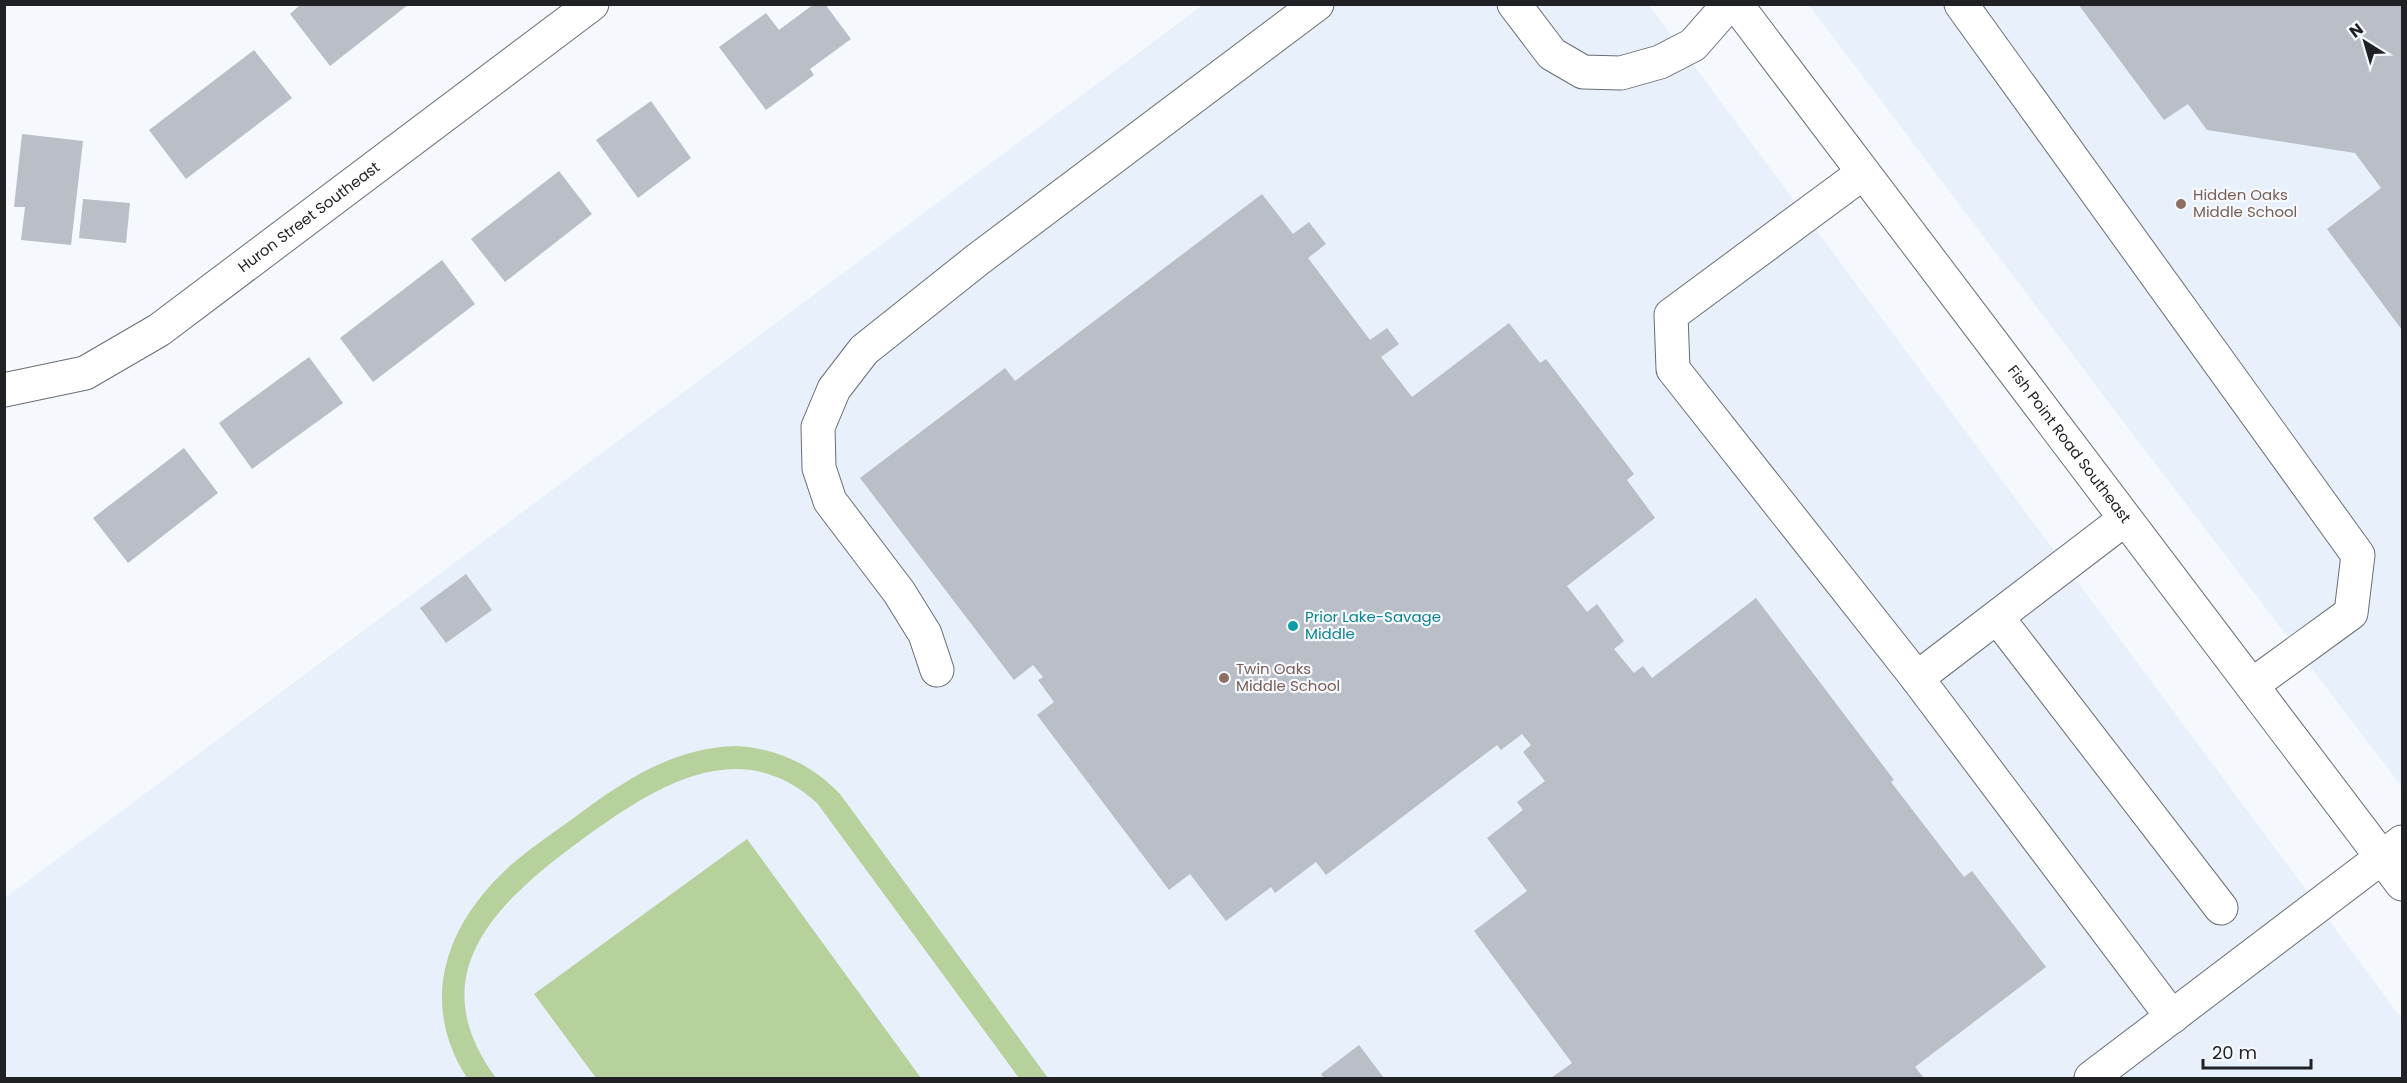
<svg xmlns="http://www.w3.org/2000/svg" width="2407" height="1083" viewBox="0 0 2407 1083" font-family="Poppins,sans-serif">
<rect width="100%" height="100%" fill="#f5f9fe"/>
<g fill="#e8f0fc">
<polygon points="1204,4 1649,5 2402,1019 2402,1078 5,1078 5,898"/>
<polygon points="1809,5 2402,5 2402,787 2109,403"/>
</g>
<g fill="#b6d19b">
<path d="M 735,746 C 777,748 811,764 840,794 L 1048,1078 L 1019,1078 L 817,803 C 738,730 650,790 580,841 C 497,902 419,974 496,1078 L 467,1078 C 417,1000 447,922 512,864 C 531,848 551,834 571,820 C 620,783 671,748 735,746 Z"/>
<polygon points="747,839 921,1078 596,1078 534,994"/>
</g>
<g fill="#b9bec7">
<polygon points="301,4 409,4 330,66 290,14"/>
<polygon points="814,4 825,4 851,39 810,69 814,75 766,110 719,47 766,13 779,30"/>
<polygon points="2078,4 2402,4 2402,330 2327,229 2381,188 2355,153 2207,130 2188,104 2164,120"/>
<polygon points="254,50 292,98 186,179 149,130"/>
<polygon points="651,101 691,158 638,198 596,140"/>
<polygon points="22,134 83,141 71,245 21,240 25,207 14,207"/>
<polygon points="559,171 592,214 505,282 471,239"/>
<polygon points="1262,194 1293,234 1309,222 1326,244 1308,258 1370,340 1387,328 1399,344 1381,357 1412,397 1509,323 1540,363 1546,359 1634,474 1627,480 1655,518 1567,586 1587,612 1597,604 1624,641 1614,649 1634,673 1643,666 1652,678 1756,598 1894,780 1891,782 1964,877 1972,871 2046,967 1915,1067 1924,1078 1551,1078 1572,1063 1474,931 1527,891 1487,838 1523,810 1517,802 1545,781 1523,752 1531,745 1522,734 1501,750 1497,745 1326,875 1316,862 1275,893 1271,887 1226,921 1190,874 1169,890 1037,715 1054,702 1038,680 1043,677 1033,665 1014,680 860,478 1005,368 1015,381"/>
<polygon points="83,199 130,203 126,243 79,238"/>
<polygon points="442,260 475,304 373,382 340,338"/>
<polygon points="309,357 343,403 252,469 219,423"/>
<polygon points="184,448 218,493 128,563 93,518"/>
<polygon points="466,574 492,610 446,643 420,608"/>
<polygon points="1359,1045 1384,1078 1324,1078 1321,1074"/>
</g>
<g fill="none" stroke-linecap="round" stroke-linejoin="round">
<defs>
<g id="minor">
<polyline points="1514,4 1552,54 1583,72 1621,73 1660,62 1693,45 1729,4"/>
<path id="s1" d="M 1736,4 L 2402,884"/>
<polyline points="1961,4 2358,555 2351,613 2252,685"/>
<polyline points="1863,173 1671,315 1673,369 1917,678 2172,1017"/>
<path id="s2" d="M 4,390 L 85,373 L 159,330 L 592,4"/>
<polyline points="1997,617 2221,908"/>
<polyline points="937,670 925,634 899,592 830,501 819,468 818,427 834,389 864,350 977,260 1317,4"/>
<polyline points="1917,678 2125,519"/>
<polyline points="2091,1078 2402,842"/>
</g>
</defs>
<use href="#minor" stroke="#696d75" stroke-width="35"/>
<use href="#minor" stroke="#fff" stroke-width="33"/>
</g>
<g fill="#8d6e63" stroke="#f5f9fe" stroke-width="2">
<circle cx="2181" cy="204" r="6"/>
<circle cx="1224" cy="678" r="6"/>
</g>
<circle fill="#0f9aa8" stroke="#f5f9fe" stroke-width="2" cx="1293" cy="626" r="6"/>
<g text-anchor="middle" stroke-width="4.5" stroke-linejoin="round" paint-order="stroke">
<g font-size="15" fill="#785e54" stroke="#f5f9fe" text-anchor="start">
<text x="2193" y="200">Hidden Oaks<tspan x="2193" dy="17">Middle School</tspan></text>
<text x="1236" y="674">Twin Oaks<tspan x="1236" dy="17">Middle School</tspan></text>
</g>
<g font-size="15" fill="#1f2124" stroke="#f5f9fe">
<text dy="5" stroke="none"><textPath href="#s2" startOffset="356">Huron Street Southeast</textPath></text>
<text dy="5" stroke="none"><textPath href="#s1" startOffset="552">Fish Point Road Southeast</textPath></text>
</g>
<g font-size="15" fill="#0d838f" stroke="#f5f9fe" text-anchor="start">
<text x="1305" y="622">Prior Lake-Savage<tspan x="1305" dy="17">Middle</tspan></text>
</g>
</g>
<rect width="2407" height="1083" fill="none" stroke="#1f2124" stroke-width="12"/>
<g transform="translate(2365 42) rotate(323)" stroke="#f5f9fe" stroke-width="4.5" paint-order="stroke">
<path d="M0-4.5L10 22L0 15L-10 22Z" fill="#1f2124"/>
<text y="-9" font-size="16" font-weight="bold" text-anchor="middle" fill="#1f2124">N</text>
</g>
<path d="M2203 1059v9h108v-9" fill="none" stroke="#1f2124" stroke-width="3"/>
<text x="2212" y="1059" font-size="18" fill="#1f2124" stroke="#f5f9fe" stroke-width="4.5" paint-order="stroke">20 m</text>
</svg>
